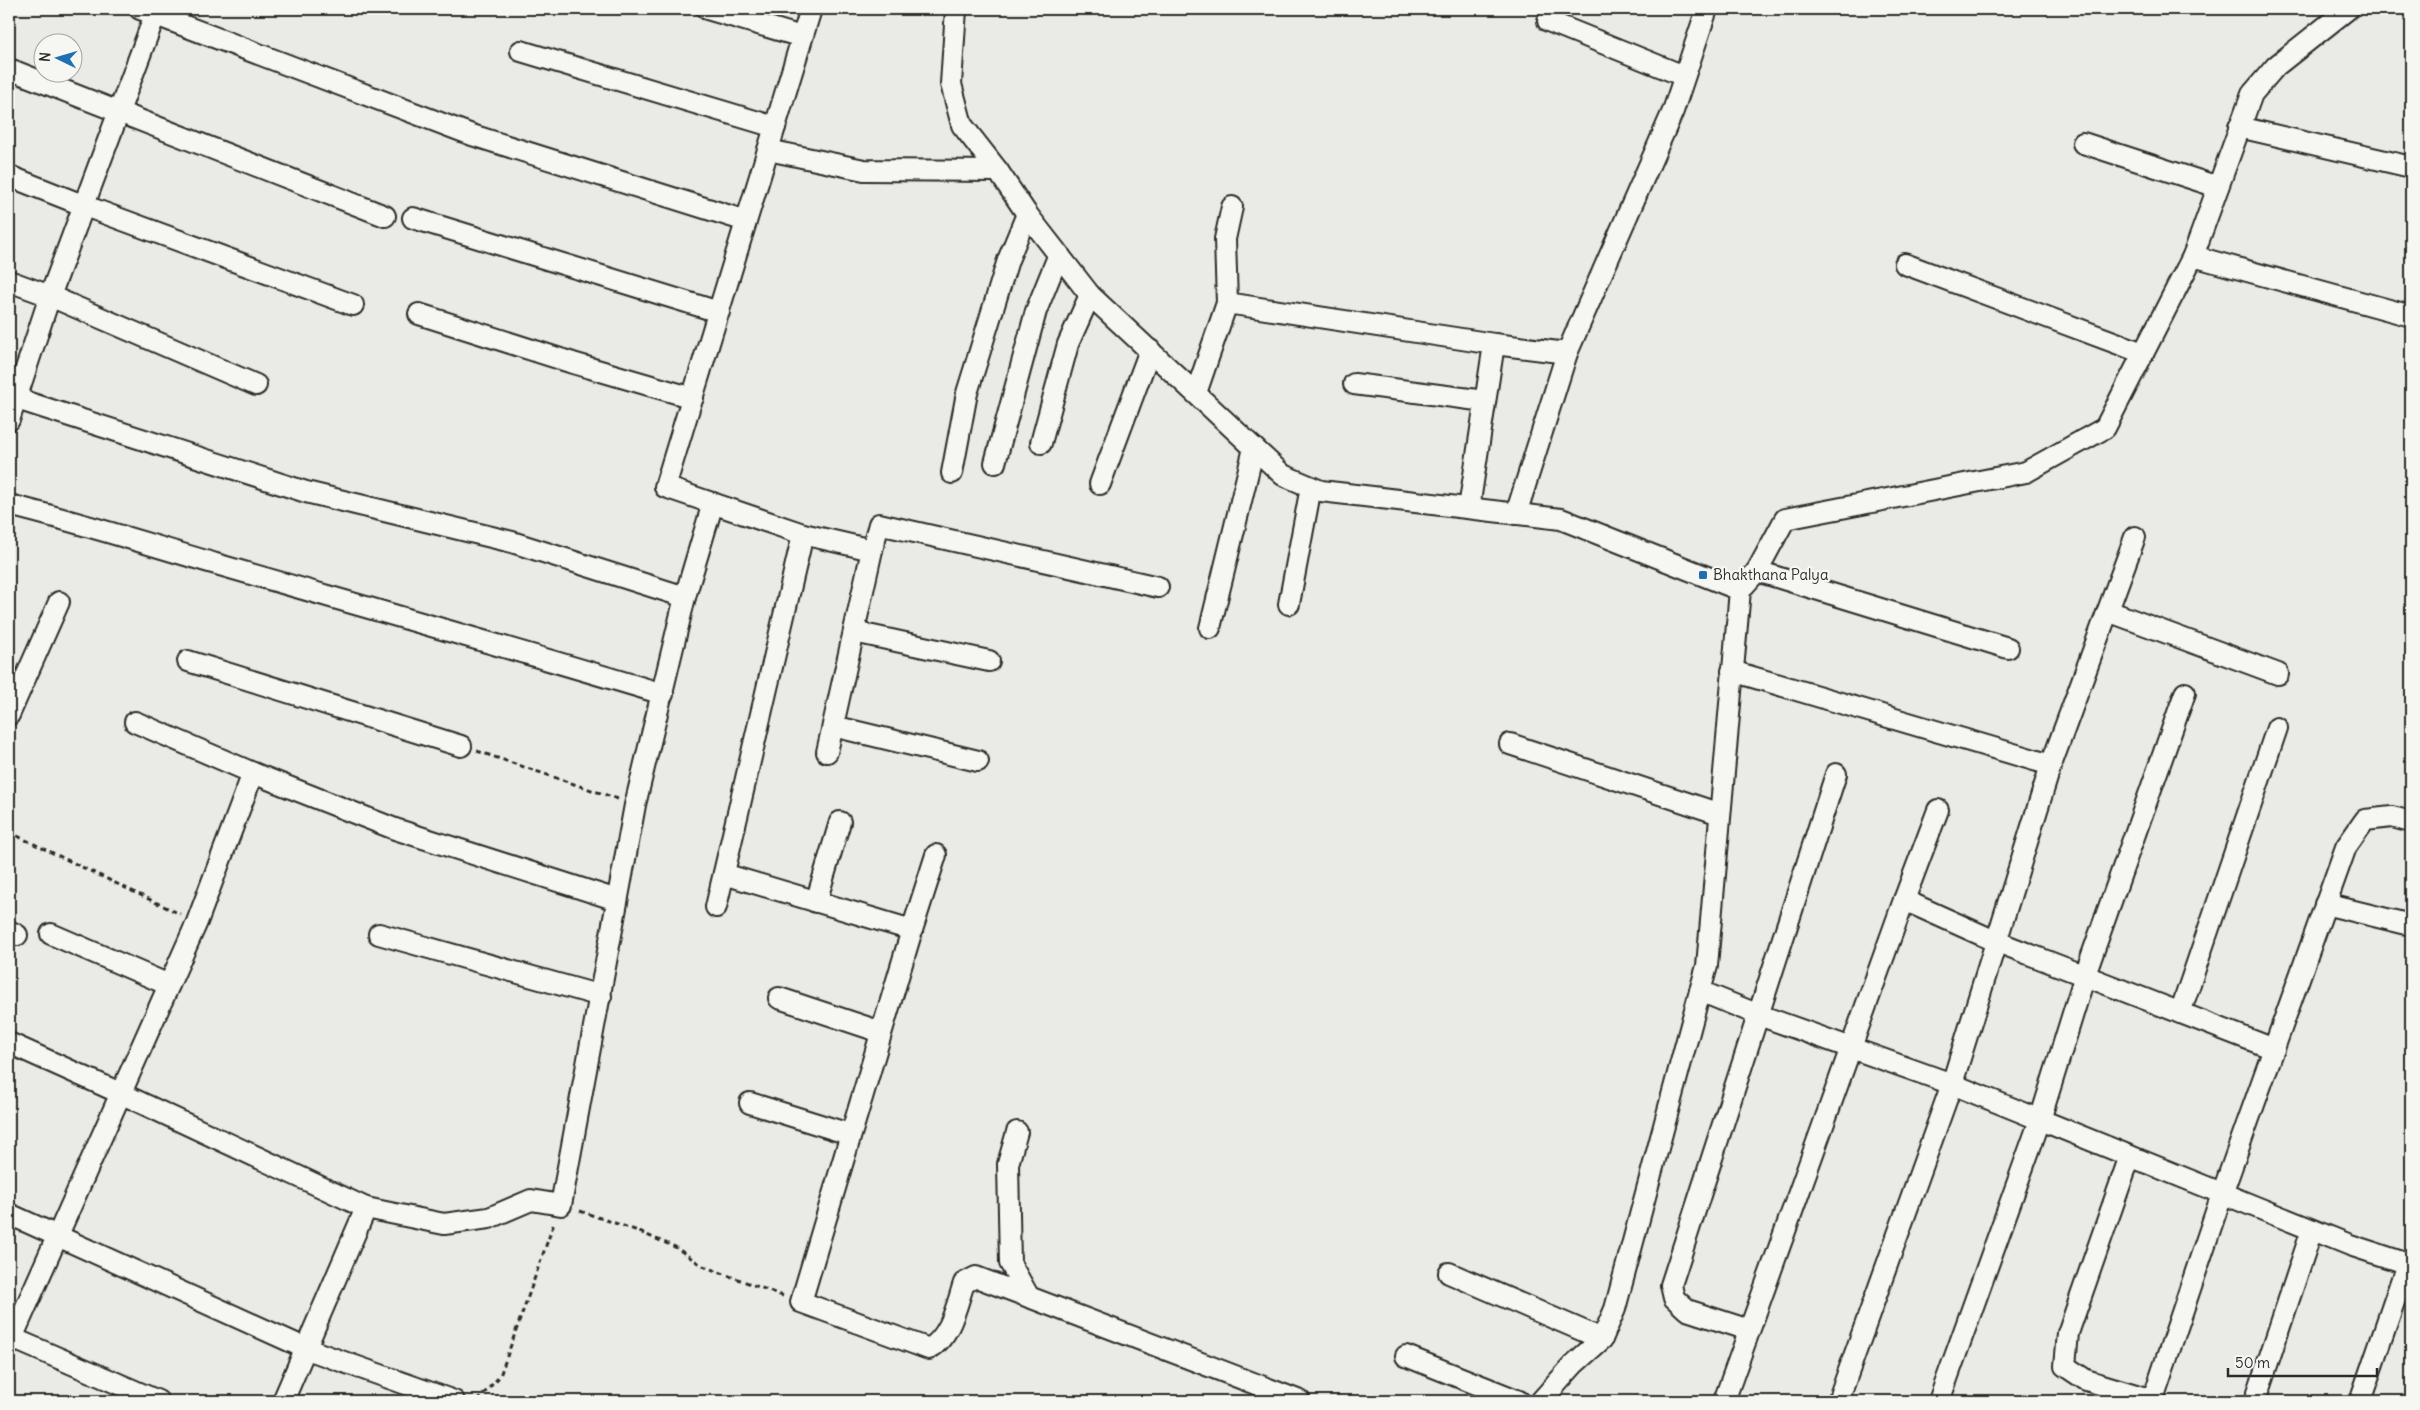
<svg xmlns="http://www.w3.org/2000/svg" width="2420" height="1410" viewBox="0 0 2420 1410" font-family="Delius,sans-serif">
<rect width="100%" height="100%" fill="#eaeae6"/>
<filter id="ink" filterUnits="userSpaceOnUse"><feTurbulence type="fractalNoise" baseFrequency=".02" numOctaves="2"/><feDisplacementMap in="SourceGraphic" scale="10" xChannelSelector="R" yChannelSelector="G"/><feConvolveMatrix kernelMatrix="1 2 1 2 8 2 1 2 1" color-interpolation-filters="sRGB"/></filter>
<g filter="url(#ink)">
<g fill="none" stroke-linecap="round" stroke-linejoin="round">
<defs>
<g id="minor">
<polyline points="140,9 472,135 746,221"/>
<polyline points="707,9 802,37"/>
<polyline points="956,9 951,84 962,125 998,171 1027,214 1090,295 1283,475 1321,491 1561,519 1740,590 1707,966 1700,991 1615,1309 1602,1339 1574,1364 1541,1401"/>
<polyline points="1548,21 1684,76"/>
<polyline points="521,51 775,127"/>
<polyline points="9,69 385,216"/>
<polyline points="2239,127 2411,167"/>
<polyline points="2083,143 2218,187"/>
<polyline points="768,150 864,170 998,171"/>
<polyline points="9,176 85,206 353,305"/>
<polyline points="413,218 719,312"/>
<polyline points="2193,256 2411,316"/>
<polyline points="1905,264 2143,353"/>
<polyline points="9,281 50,296 256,385"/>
<polyline points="1227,303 1225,239 1232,207"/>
<polyline points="419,314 573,363 693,398"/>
<polyline points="1354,384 1485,401"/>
<polyline points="1196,393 1227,303 1494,344 1567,353"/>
<polyline points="9,420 50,296 155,15"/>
<polyline points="1041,443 1068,344 1090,295"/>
<polyline points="995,463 1036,311 1059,254"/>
<polyline points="952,473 967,393 1008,260 1027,214"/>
<polyline points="1100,484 1150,350"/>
<path d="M 9,505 C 79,522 147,544 216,564 C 365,607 514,649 663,694"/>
<polyline points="1469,508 1494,344"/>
<polyline points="1516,514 1567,353 1673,111 1707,9"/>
<polyline points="803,534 872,550 827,752"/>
<polyline points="872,550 879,524 1158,587"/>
<polyline points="1757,571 2008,648"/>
<polyline points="1740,590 1757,571 1785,519 2026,472 2105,428 2193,256 2252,94 2276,66 2348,9"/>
<polyline points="685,597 713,503"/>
<polyline points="1289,604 1311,487"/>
<polyline points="2108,611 2278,674"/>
<polyline points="1210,628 1254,448"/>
<polyline points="854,632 989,661"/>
<polyline points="188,661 461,746"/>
<polyline points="1732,671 2051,765"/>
<polyline points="9,715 59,602"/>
<polyline points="135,722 253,773 395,829 617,900"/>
<polyline points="833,726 978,761"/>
<polyline points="1510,744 1720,814"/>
<path d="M 724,874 L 912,930 L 801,1302 L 929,1349 C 951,1336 956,1307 964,1283 L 976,1277 L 1029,1297"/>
<polyline points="1904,900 1938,810"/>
<polyline points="816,902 840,822"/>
<polyline points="2325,904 2411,925"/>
<polyline points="716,907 803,534 665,487 811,9"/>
<polyline points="912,930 936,855"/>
<polyline points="9,931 17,935"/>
<polyline points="51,934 169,985"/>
<polyline points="379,934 601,996"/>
<polyline points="1700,991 1759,1015 1952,1084 2350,1245 2411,1265"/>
<polyline points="779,998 881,1032"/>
<polyline points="2180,1013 2277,728"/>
<polyline points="9,1043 120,1093 366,1208 444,1224 489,1218 531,1200 561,1205 635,805 685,597 512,542 306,492 17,399"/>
<polyline points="750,1103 849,1134"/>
<polyline points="1017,1132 1008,1164 1010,1263 1029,1297 1300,1401"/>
<polyline points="2130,1156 2068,1333 2065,1366 2086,1380 2146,1398 2155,1393 2222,1194 2346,847 2365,820 2392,817 2411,822"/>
<polyline points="9,1214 307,1349 454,1401"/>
<polyline points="1449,1273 1602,1339"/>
<polyline points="1749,1330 1687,1310 1674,1298 1671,1285 1836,774"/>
<polyline points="12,1338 158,1401"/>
<polyline points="9,1345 197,922 253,773"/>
<polyline points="1406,1356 1519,1401"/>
<polyline points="283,1401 366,1208"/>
<polyline points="1724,1401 1904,900 1995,941 2274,1049"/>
<polyline points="1838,1401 1952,1084 2051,765 2135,537"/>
<polyline points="1939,1401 2040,1120 2085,975 2185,693"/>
<polyline points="2255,1401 2312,1230"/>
<polyline points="2360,1401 2407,1264"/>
</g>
</defs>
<use href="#minor" stroke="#2b2b2b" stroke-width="24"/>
<g stroke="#2b2b2b" stroke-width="3" stroke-dasharray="5 4" stroke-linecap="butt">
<polyline points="477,751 618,799"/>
<polyline points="9,832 180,914"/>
<polyline points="580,1211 635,1230 675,1247 703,1266 783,1296"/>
<polyline points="477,1401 500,1376 554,1223"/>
</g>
<use href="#minor" stroke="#f6f6f2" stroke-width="20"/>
</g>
</g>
<rect fill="#1f6fb2" stroke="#f6f6f2" stroke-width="2" x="1698" y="570" width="10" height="10" rx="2.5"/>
<g text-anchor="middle" stroke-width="4.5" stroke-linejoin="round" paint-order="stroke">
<g font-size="15" fill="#2b2b2b" stroke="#f6f6f2" text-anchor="start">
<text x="1713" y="580">Bhakthana Palya</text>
</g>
</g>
<rect width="2420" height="1410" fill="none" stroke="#f6f6f2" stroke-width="30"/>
<rect x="15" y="15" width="2390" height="1380" fill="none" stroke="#2b2b2b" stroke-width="2" filter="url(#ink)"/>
<g transform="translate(58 58) rotate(275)"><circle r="24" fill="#f6f6f2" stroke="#a5a5a2"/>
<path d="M0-4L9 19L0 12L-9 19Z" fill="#1f6fb2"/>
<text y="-8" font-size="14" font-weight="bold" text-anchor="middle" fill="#2b2b2b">N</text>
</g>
<path d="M2228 1368v8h149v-8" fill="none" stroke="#2b2b2b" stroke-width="2.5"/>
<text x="2235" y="1368" font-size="15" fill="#2b2b2b" stroke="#f6f6f2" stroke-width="4" paint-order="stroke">50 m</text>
</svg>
